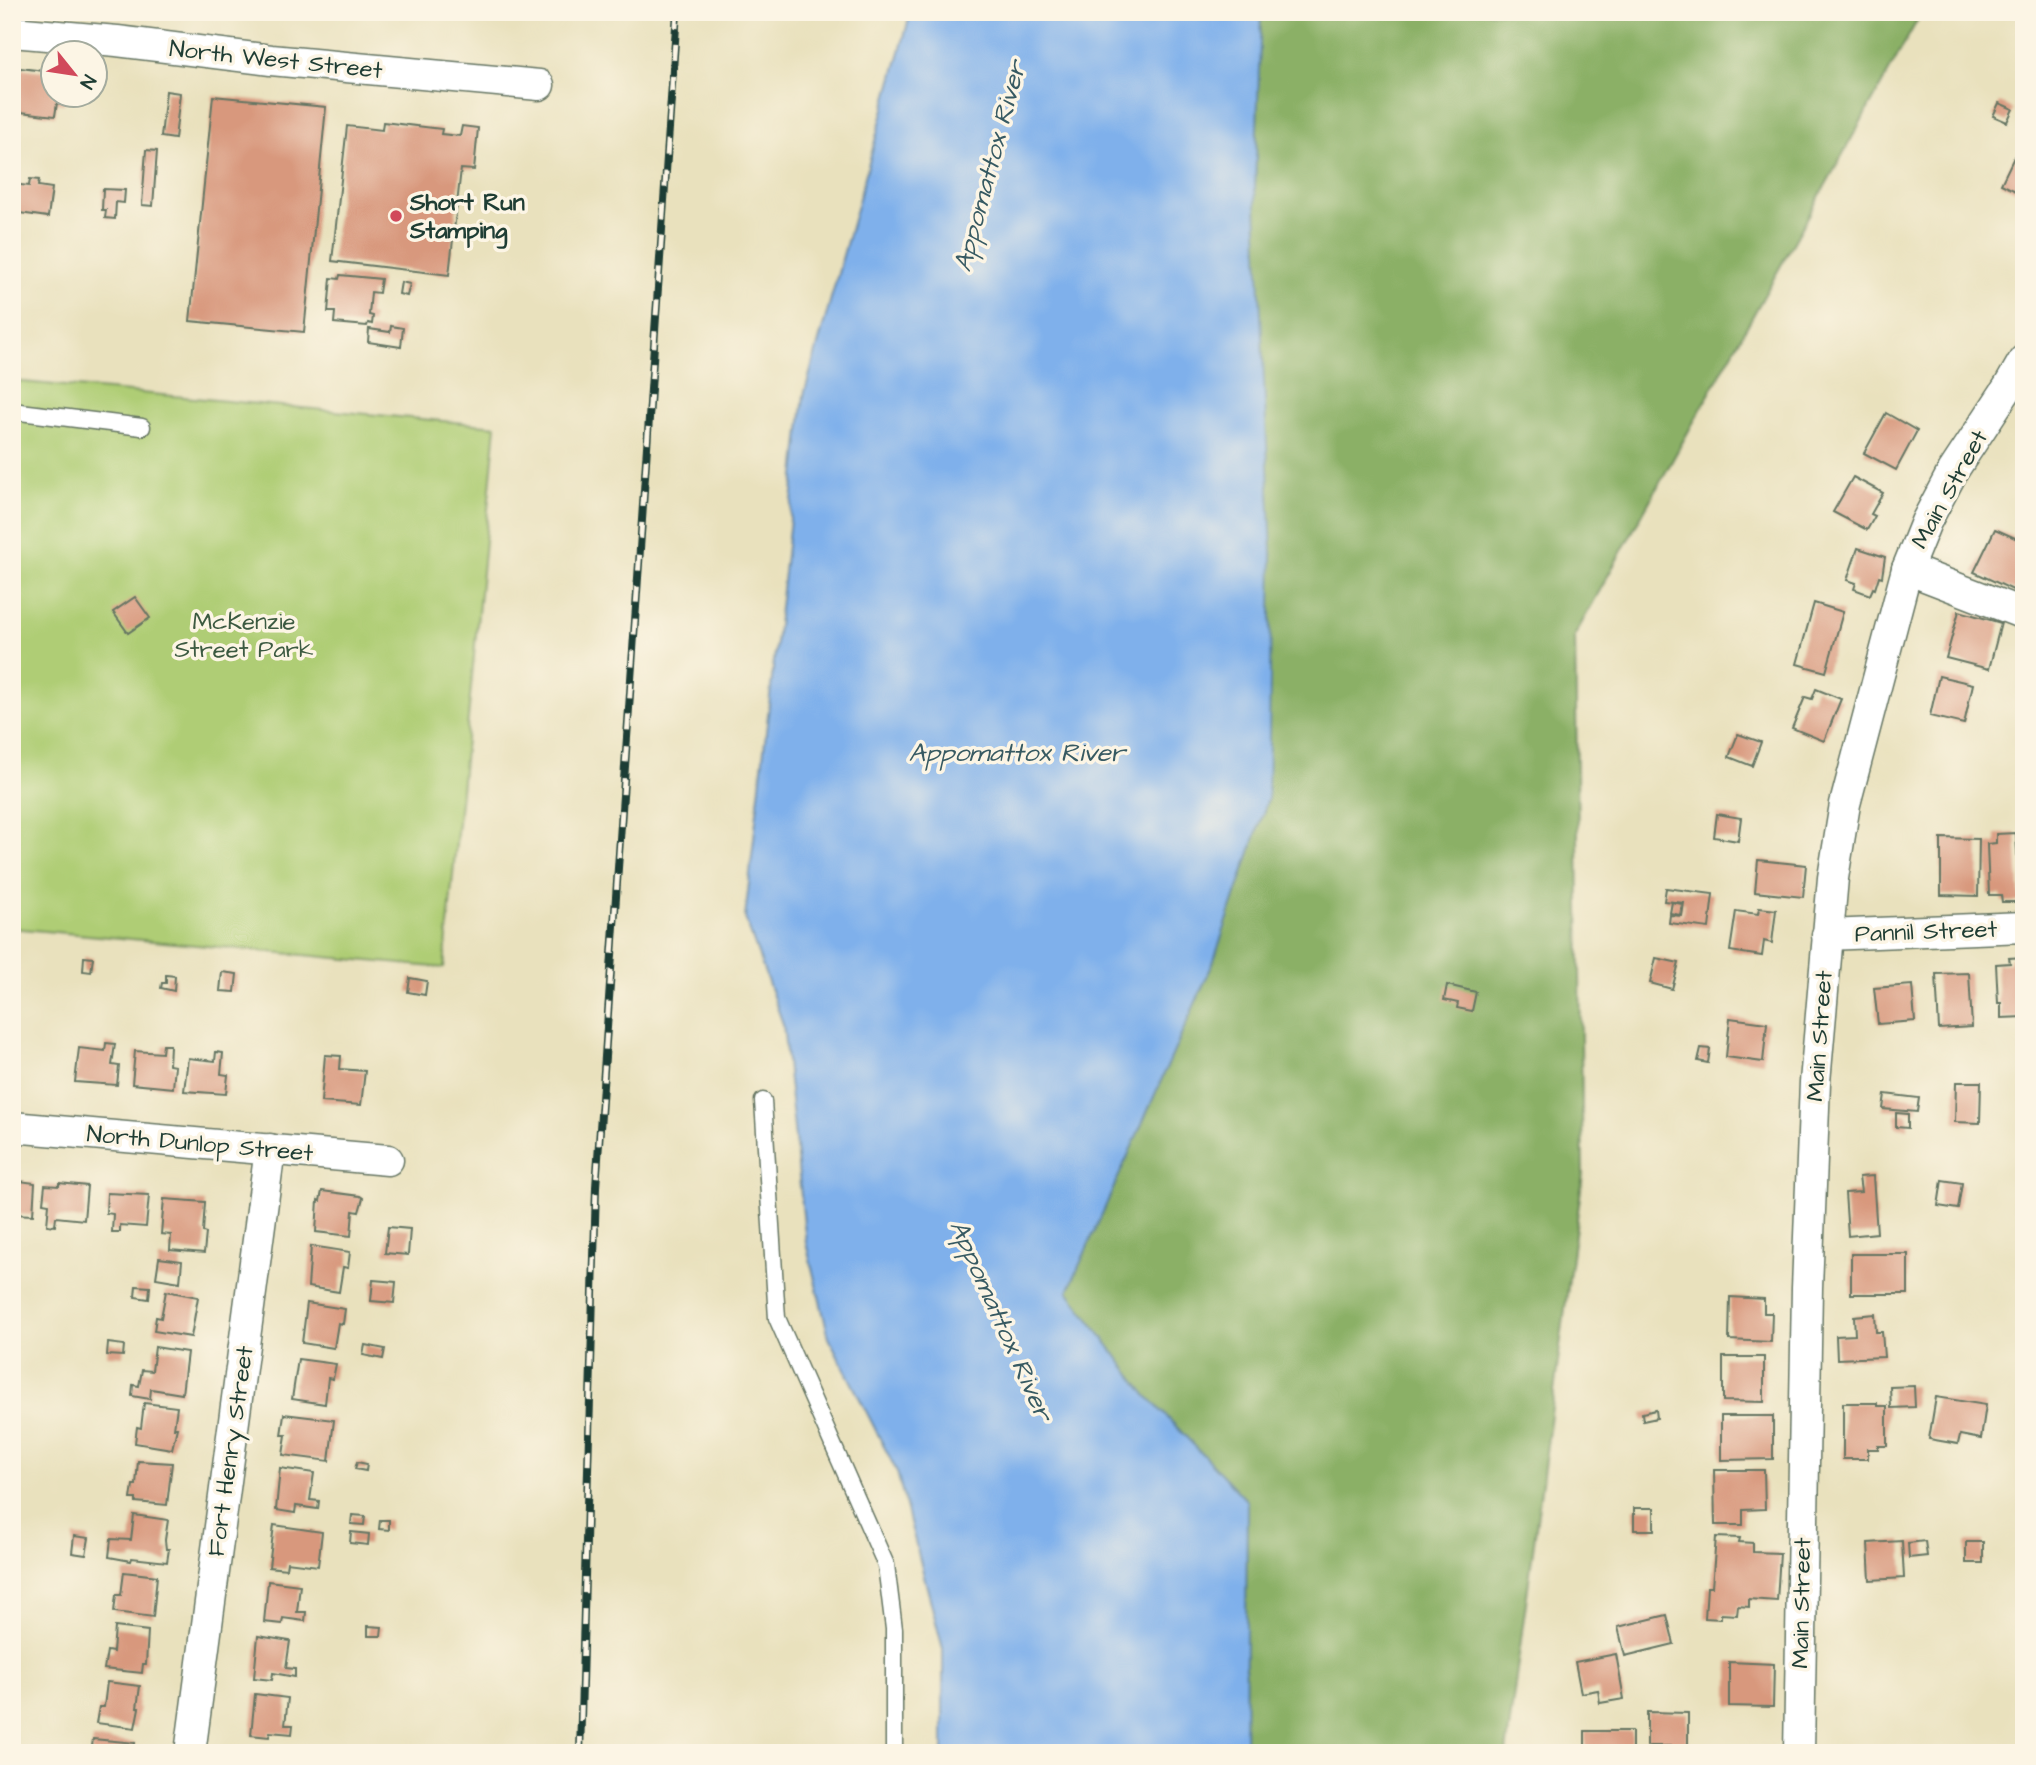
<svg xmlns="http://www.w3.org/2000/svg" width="2036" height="1765" viewBox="0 0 2036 1765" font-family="'Architects Daughter',sans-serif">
<rect width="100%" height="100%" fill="#fcf5e5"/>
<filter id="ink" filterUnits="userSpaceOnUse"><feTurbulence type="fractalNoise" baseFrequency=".0143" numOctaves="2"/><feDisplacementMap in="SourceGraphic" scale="14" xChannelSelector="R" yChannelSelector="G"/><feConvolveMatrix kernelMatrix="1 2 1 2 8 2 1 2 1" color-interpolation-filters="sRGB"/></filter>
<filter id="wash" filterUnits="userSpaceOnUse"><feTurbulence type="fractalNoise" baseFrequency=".00686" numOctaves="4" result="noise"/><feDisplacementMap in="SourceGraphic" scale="28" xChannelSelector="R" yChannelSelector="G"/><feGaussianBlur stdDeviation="1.57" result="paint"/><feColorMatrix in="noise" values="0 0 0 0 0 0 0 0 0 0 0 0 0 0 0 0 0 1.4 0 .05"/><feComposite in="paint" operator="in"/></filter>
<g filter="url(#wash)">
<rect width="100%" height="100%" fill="#e9e1bd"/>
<polygon fill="#afcd74" stroke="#678554" stroke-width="2" points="12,381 496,426 444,968 12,928"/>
<polygon fill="#8bb066" stroke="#55764d" stroke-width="2" points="1261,12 1922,12 1575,635 1583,1174 1506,1753 1245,1753 1247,1501 1146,1395 1068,1291 1213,963 1268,798 1255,186"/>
<polygon fill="#7fb0eb" stroke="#4f7690" stroke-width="2" points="911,12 1261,12 1255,186 1272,553 1268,798 1213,963 1068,1291 1146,1395 1247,1501 1245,1753 943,1753 943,1649 897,1472 829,1338 806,1243 783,1024 745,918 804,395"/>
<g id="blocks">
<g fill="#d8987d">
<polygon points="12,67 52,72 52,94 65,94 64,104 57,103 55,116 12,111"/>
<polygon points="166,91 180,93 175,139 161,137"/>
<polygon points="213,96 326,107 304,332 190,321"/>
<polygon points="1999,103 2013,109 2007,122 1993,116"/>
<polygon points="383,122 442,129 441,134 460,136 462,126 478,128 474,170 461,169 449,275 332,261 347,126 382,130"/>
<polygon points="146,150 157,151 153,206 142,205"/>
<polygon points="2014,157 2024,162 2024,195 2001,184"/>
<polygon points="30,179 39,180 38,186 52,188 48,217 12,212 12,184 29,186"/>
<polygon points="103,189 125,190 124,203 116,202 115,219 105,218 106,210 102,210"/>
<polygon points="340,275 381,279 379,293 371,292 369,315 373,316 372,324 368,323 367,326 334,323 335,312 328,312 331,278 339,279"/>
<polygon points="401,282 410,284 407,296 399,294"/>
<polygon points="391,326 403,328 401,347 368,342 369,329 390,332"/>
<polygon points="1886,413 1917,431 1896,470 1864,453"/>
<polygon points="1853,477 1883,493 1871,514 1875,516 1867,530 1833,512"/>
<polygon points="1995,529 2024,542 2024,572 2015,591 1974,572"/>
<polygon points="1858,548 1885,557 1882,577 1879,576 1875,589 1873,588 1870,595 1854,589 1856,583 1847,580"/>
<polygon points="135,597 150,618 128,633 113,612"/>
<polygon points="1814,603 1843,612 1826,672 1797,664"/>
<polygon points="1959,611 2001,623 1989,669 1946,658"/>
<polygon points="1939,676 1973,684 1964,724 1930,716"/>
<polygon points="1816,689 1841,699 1824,741 1792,728 1805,697 1812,699"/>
<polygon points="1738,734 1761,742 1752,766 1729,757"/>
<polygon points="1717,814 1741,818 1738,841 1714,837"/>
<polygon points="2016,833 2020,902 2002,902 2001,895 1989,895 1987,844 1996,843 1996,834"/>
<polygon points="1941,838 1979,839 1978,896 1941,895"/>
<polygon points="1758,860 1806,865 1803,897 1755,892"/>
<polygon points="1666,888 1713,894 1709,928 1669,923 1670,915 1682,916 1684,903 1664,901"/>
<polygon points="1672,902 1682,904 1680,915 1670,913"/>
<polygon points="1759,908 1776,910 1772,943 1764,941 1762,956 1730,951 1736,911 1758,914"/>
<polygon points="84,957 93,958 91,972 83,971"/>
<polygon points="2024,957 2024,1017 2001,1018 2001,1003 1998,1003 1996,964 2010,963 2009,958"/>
<polygon points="1656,958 1679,963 1672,989 1650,983"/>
<polygon points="222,972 237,974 235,992 220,991"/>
<polygon points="1969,973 1972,1027 1939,1029 1936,974"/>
<polygon points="166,975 175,976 174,991 161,988 162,983 166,983"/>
<polygon points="410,978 427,981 425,995 408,992"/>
<polygon points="1447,985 1476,992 1472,1011 1457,1008 1458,1003 1444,1000"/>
<polygon points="1912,985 1915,1021 1878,1024 1874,988"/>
<polygon points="1730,1018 1767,1023 1763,1062 1726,1057"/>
<polygon points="106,1043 115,1044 112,1065 119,1066 117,1085 75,1082 79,1048 105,1051"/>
<polygon points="163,1045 170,1045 169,1065 175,1066 173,1088 132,1084 135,1051 162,1053"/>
<polygon points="1701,1048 1710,1049 1708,1063 1698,1061"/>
<polygon points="216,1052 223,1053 221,1074 228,1075 226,1094 184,1091 188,1058 215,1061"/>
<polygon points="325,1055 341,1056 340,1069 365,1071 361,1105 321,1102"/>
<polygon points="1956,1082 1981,1082 1980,1123 1955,1122"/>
<polygon points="1885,1094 1919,1098 1917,1112 1883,1109"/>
<polygon points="1896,1113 1908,1114 1908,1128 1896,1127"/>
<polygon points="1873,1176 1877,1233 1848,1236 1845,1193 1861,1192 1859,1177"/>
<polygon points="12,1180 35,1183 33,1215 12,1214"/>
<polygon points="1942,1180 1962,1183 1958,1209 1938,1206"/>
<polygon points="59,1183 87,1186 84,1220 56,1217 55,1226 47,1225 49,1204 43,1203 45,1185 59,1186"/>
<polygon points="322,1191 360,1196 363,1198 359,1212 353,1211 351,1236 316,1232 318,1200 320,1201"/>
<polygon points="107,1193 149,1195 146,1227 120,1225 120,1232 112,1232 113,1214 106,1213"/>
<polygon points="164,1199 205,1202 203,1232 206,1233 204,1253 170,1250 171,1235 161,1234"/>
<polygon points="388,1227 410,1229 408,1255 385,1253"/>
<polygon points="311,1246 350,1252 348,1268 343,1267 339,1292 308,1287"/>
<rect x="1851" y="1254" width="57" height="40"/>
<polygon points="159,1258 182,1261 180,1282 156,1278"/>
<polygon points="373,1280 396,1282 394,1303 371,1301"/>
<polygon points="136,1286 150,1287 149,1299 135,1297"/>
<polygon points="166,1291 198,1297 191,1337 154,1331 156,1317 161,1318"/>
<polygon points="1730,1297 1764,1299 1764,1313 1772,1313 1771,1342 1729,1340"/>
<polygon points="307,1303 345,1309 343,1324 338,1323 334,1348 302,1343"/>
<polygon points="1875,1314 1876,1332 1882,1332 1884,1357 1837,1359 1836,1336 1855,1335 1854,1316"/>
<polygon points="108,1343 124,1345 123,1356 107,1355"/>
<polygon points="365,1345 385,1349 383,1359 363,1355"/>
<polygon points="155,1347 187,1352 182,1394 151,1389 150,1399 132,1396 133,1385 139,1386 142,1370 152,1371"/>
<polygon points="1723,1357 1764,1357 1764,1402 1723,1401"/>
<polygon points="298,1359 336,1364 333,1379 328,1378 325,1404 292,1399"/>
<polygon points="1914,1386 1915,1407 1891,1408 1890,1387"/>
<polygon points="1936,1397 1986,1405 1981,1439 1960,1435 1958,1444 1929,1439"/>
<polygon points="144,1403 177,1407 174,1428 177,1428 172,1449 135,1443 137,1427 141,1428"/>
<polygon points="1843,1403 1877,1403 1877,1406 1887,1406 1887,1446 1878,1446 1878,1449 1868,1449 1868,1459 1843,1459"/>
<polygon points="1656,1410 1657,1418 1643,1421 1642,1413"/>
<polygon points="284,1414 334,1420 329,1461 283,1455 286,1435 281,1435"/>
<polygon points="1721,1416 1773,1416 1773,1459 1721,1460"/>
<polygon points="138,1461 172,1463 167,1505 136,1502 136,1499 131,1499 133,1485 136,1485"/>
<polygon points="357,1462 367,1464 366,1471 355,1469"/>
<polygon points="280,1468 314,1473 310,1500 319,1501 318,1509 296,1506 295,1513 276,1510"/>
<polygon points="1714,1470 1764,1470 1765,1509 1743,1510 1743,1525 1715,1525"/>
<rect x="1634" y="1508" width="20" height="22"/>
<polygon points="134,1515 168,1520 165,1540 166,1549 169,1549 167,1562 132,1558 131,1561 109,1557 111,1539 131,1540"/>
<polygon points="352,1515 365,1516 364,1525 351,1524"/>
<polygon points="380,1520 389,1520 389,1530 379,1529"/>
<polygon points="274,1525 322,1532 318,1566 287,1562 286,1569 269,1567"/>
<polygon points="351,1532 369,1534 368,1545 350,1543"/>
<polygon points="74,1536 89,1538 86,1555 72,1553"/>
<polygon points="1716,1537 1740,1538 1739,1542 1753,1543 1753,1552 1780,1553 1777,1601 1749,1599 1749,1607 1738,1606 1737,1615 1721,1614 1721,1619 1705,1618 1707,1587 1712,1587"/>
<polygon points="1902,1541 1904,1578 1870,1580 1868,1543"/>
<polygon points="1925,1541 1927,1556 1909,1558 1908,1543"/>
<rect x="1966" y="1542" width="17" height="21"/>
<polygon points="124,1572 157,1576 153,1617 114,1612 116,1595 121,1595"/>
<polygon points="268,1581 300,1585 297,1612 306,1612 305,1621 283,1618 282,1624 264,1622"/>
<polygon points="1667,1615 1674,1644 1625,1656 1618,1627"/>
<polygon points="368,1626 382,1627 381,1636 368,1636"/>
<polygon points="115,1627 148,1631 146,1664 143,1664 142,1673 104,1669 107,1651 113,1652"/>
<polygon points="258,1636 290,1641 286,1668 295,1669 295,1677 273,1673 272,1680 254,1678"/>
<polygon points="1616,1654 1624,1699 1600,1703 1598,1690 1581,1693 1575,1662"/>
<polygon points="1729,1662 1774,1664 1773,1707 1729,1706"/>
<polygon points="107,1682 140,1686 137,1708 139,1708 135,1728 96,1723 99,1707 104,1707"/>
<polygon points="255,1694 288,1698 285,1725 293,1725 292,1734 270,1732 269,1737 251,1735"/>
<polygon points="1647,1712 1688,1713 1688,1753 1671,1753 1670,1746 1647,1746"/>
<rect x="1585" y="1731" width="47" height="22"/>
<polygon points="93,1739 135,1743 134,1753 91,1753"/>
</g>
</g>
</g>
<g filter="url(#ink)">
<use href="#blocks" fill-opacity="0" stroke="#667664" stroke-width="2"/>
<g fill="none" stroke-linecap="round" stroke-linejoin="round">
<defs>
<g id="lane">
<polyline points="12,411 142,427"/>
<polyline points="763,1101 777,1318 886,1565 894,1629 894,1753"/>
</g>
<g id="street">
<polyline points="12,32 117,41 271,60 539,85"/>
<polyline points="1907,569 2024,614"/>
<polyline points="1827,935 2024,927"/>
<polyline points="12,1127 388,1160"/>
<polyline points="190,1753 270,1149"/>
<polyline points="1799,1753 1807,1288 1815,1082 1833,878 1845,804 1907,569 1926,522 1953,471 2009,386 2024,360"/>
</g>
</defs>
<use href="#lane" stroke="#667664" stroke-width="19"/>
<use href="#street" stroke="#667664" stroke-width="33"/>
<use href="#lane" stroke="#fff" stroke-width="16"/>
<use href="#street" stroke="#fff" stroke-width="30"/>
<defs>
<polyline id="rail" points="580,1753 596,1187 677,12"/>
</defs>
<use href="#rail" stroke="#1f3d34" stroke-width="8"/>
<use href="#rail" stroke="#fcf5e5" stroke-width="5" stroke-dasharray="16" stroke-linecap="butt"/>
</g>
</g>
<circle fill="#d1495b" stroke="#fcf5e5" stroke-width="2.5" cx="396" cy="216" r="7"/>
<g text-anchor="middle" stroke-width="7" stroke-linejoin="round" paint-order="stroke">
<g font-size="24" fill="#1f3d34" stroke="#fcf5e5">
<text transform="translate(276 59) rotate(6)" y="8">North West Street</text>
<text transform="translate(1949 489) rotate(-61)" y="8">Main Street</text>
<text transform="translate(1926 931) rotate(-2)" y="8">Pannil Street</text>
<text transform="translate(1819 1036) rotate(-86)" y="8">Main Street</text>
<text transform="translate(200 1143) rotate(5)" y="8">North Dunlop Street</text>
<text transform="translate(230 1451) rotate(-82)" y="8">Fort Henry Street</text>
<text transform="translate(1801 1603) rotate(-89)" y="8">Main Street</text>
</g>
<g font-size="24" font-weight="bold" fill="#1f3d34" stroke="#fcf5e5" text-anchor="start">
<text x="410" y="210">Short Run<tspan x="410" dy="28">Stamping</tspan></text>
</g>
<g font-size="24" fill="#3c5a41" stroke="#fcf5e5">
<text x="244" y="629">McKenzie<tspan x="244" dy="28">Street Park</tspan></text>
</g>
<g font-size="26" font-style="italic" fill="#375a62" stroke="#fcf5e5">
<text transform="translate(989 166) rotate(-75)" y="9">Appomattox River</text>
<text x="1017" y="761">Appomattox River</text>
<text transform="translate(1002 1320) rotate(66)" y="9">Appomattox River</text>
</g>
</g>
<rect width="2036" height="1765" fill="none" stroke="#fcf5e5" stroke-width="42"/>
<g transform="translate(74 74) rotate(120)"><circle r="33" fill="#fcf5e5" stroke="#a4ab9e" stroke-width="2"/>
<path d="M0-5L12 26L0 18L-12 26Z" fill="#d1495b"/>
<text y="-10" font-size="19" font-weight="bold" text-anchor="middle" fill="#1f3d34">N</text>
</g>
</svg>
